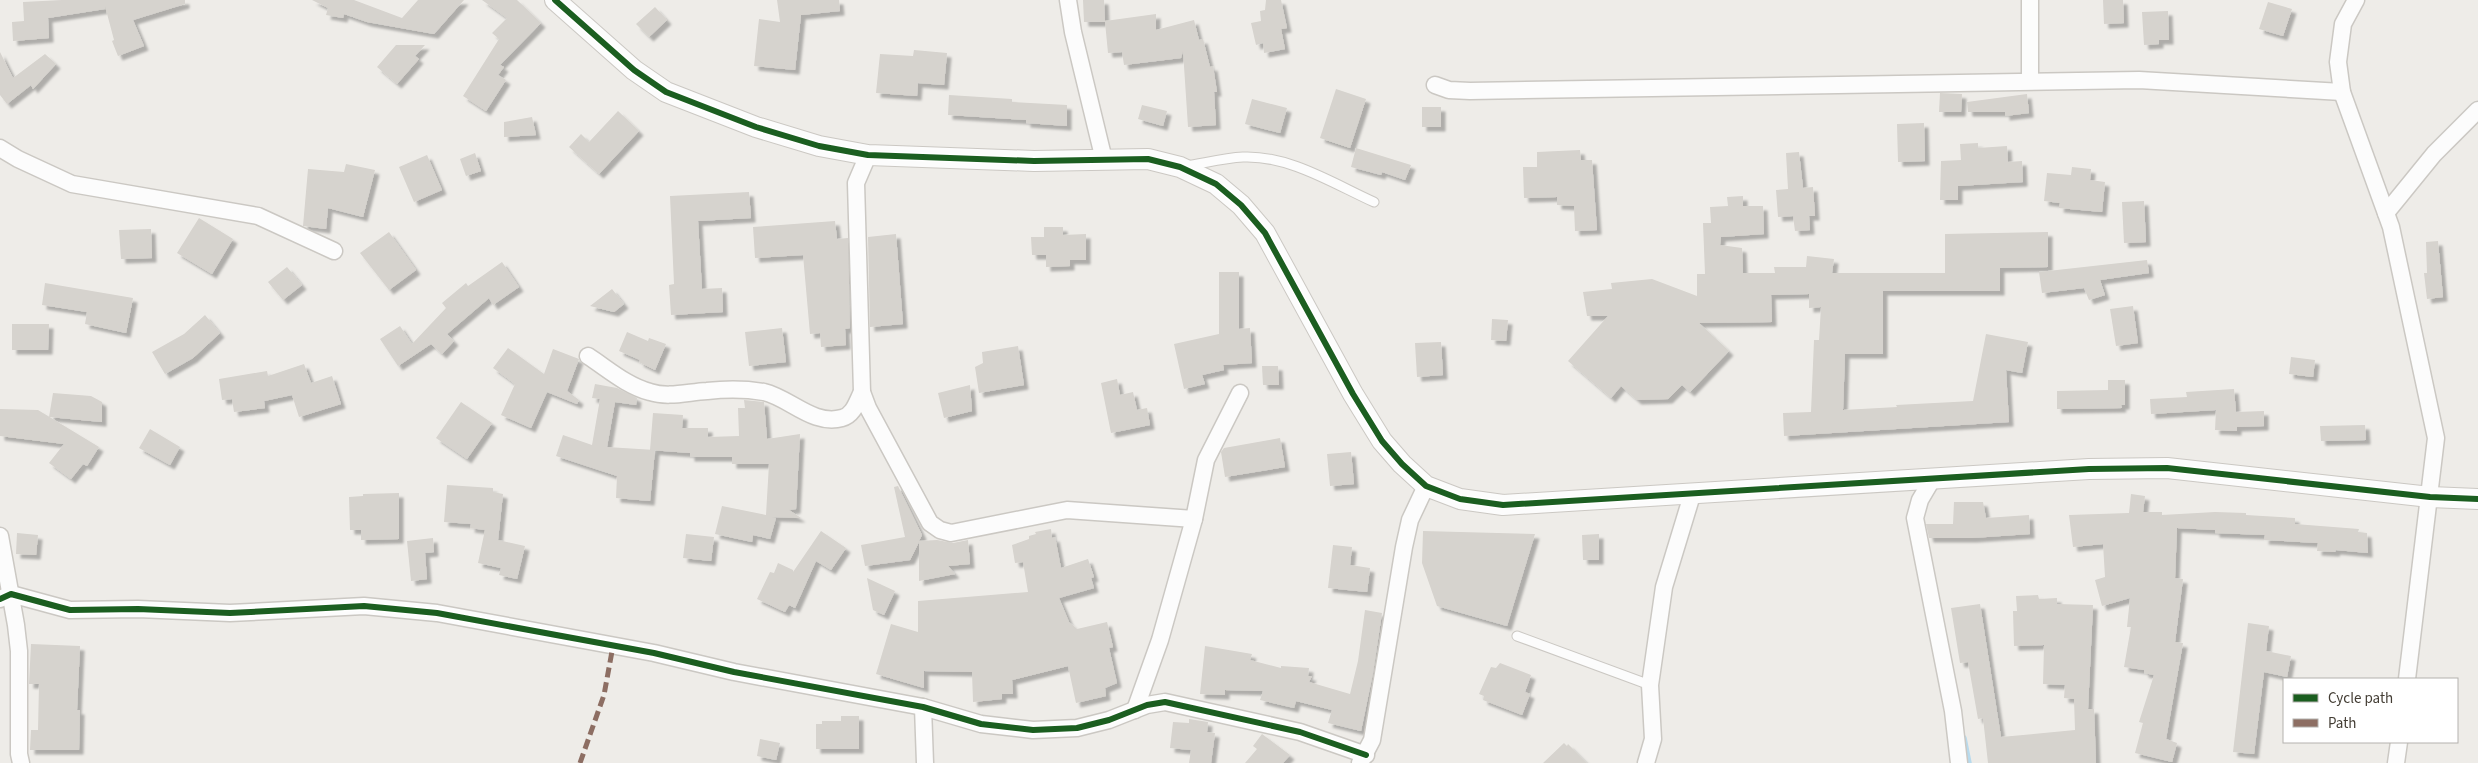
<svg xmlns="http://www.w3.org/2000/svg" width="2478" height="763" viewBox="0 0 2478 763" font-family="'Source Sans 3',sans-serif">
<defs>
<filter id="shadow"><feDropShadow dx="4.5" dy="4.5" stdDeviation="1" flood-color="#0004"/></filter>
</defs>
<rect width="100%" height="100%" fill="#eeece8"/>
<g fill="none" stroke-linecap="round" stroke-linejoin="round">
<polyline stroke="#b7daed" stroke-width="5.5" points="1964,738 1969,763"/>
</g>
<g fill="#d6d3ce" filter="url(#shadow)">
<polygon points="62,0 185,0 185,4 133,20 144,46 118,56 112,41 114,40 105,6 105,9 48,18 49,38 13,41 12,22 24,21 23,2"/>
<polygon points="312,0 354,0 402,18 418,0 464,0 434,34 367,22 344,14 343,18 326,15 328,8"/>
<polygon points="482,0 517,0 541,23 500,65 504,67 498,75 506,80 486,111 463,96 499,39 492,33 507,18"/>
<polygon points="777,0 839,0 840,11 801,15 795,70 754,66 759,19 780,22"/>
<polygon points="1083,0 1104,0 1105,21 1156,14 1156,30 1194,20 1199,40 1203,39 1210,67 1213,66 1217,92 1214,92 1216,125 1188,127 1183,51 1181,58 1124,65 1122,52 1108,53 1105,22 1084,22"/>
<polygon points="1266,0 1281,0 1287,28 1281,29 1285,49 1264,53 1263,43 1256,45 1251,23 1261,21 1260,11 1265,10"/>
<polygon points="2103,0 2123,0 2124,23 2104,24"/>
<polygon points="2268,2 2292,9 2283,36 2259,29"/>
<polygon points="655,7 667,20 649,37 636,24"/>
<polygon points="2168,11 2169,40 2159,40 2159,44 2144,45 2142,12"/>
<polygon points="396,45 425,45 415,56 419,59 397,84 377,67"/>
<polygon points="914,50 947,53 944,85 918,83 917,96 876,93 880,54 913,56"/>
<polygon points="0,52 13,78 45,54 56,64 33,89 31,85 7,104 0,95"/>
<polygon points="1336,89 1366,99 1350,148 1320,138"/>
<polygon points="1940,93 1962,94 1961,112 1939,112"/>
<polygon points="2027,94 2029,113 2005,116 2005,112 1968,112 1967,102"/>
<polygon points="949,95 1012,99 1012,102 1067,105 1067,126 1026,123 1026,120 948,115"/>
<polygon points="1252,99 1287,108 1280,133 1245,124"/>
<polygon points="1142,105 1167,111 1163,126 1138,119"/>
<rect x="1422" y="107" width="19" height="20"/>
<polygon points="618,111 639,131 599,174 569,147 581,134 589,142"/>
<polygon points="532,117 536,135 504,137 504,122"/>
<polygon points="1924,123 1925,161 1898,162 1897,124"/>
<polygon points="1978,143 1978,148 2007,146 2008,162 2022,161 2023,182 1958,186 1958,200 1940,200 1941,161 1961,160 1960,144"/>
<polygon points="1356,148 1411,165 1405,180 1382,172 1381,175 1351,167"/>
<polygon points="1580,150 1581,160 1592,160 1597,230 1575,231 1574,206 1557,205 1557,197 1524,198 1523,167 1537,167 1537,152"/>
<polygon points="1799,152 1803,188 1813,187 1815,216 1809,216 1810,230 1795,231 1793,216 1778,217 1776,190 1788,189 1786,153"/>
<polygon points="475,153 481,171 466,176 460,159"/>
<polygon points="427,155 442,190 414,202 399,167"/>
<polygon points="346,164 375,170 363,217 328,208 326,229 303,226 308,169 344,172"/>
<polygon points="2072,167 2091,169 2090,180 2105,182 2102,212 2059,208 2060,203 2044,201 2047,173 2071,175"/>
<polygon points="749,192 751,218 698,221 702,289 722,288 723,312 671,315 669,285 674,284 670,196"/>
<polygon points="1743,196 1743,206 1763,206 1764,234 1721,237 1720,245 1742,248 1743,273 1775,273 1774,267 1806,267 1807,256 1834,259 1832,273 1945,273 1945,234 2048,232 2048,267 2000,268 2000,291 1883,291 1883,354 1845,354 1843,410 1897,407 1896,405 1973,401 1986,334 2028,342 2022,373 2006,370 2009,422 1784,436 1783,413 1811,412 1814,340 1819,340 1821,307 1809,308 1809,294 1771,295 1772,322 1699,323 1729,351 1690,392 1682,385 1668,399 1637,400 1621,386 1611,398 1568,361 1608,316 1587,316 1583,292 1612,289 1611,283 1652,279 1697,296 1697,274 1705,274 1703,223 1711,223 1710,207 1728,206 1727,197"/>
<polygon points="2144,201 2146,242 2124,243 2122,202"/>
<polygon points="199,218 233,239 212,274 177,253"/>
<polygon points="835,221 837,239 848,238 850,328 845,329 846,345 821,347 820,333 810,334 803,255 755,258 753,227"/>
<polygon points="1044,227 1063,227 1063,235 1086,234 1086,260 1070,260 1070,266 1046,267 1046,255 1032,255 1031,237 1044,237"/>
<polygon points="151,229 152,258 121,259 119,230"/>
<polygon points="389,232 416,270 389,290 360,253"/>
<polygon points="896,234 903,324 870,327 868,237"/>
<polygon points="2438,241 2443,297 2427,299 2424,273 2427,273 2426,242"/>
<polygon points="2147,260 2149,273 2100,280 2105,295 2089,300 2084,288 2042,293 2039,272"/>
<polygon points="502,262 519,287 493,305 489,298 447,334 454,341 442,354 431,344 398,366 380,339 400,326 412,344 446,308 442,303 466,283 468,286"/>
<polygon points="287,267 302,285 283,300 268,282"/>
<polygon points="1219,272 1239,272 1239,329 1250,328 1252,363 1223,365 1224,370 1202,375 1205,384 1184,389 1174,344 1219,334"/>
<polygon points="45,283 133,298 126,333 85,324 87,312 42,305"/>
<polygon points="612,289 624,304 614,312 590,306"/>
<polygon points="2133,306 2138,343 2116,346 2110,309"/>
<polygon points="205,315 220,333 193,358 165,374 152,352 184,334"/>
<polygon points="1492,319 1508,320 1506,341 1491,340"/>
<polygon points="12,324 49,324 48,350 12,350"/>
<polygon points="782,328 786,362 749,366 745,332"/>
<polygon points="627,332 648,341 649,338 666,344 655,370 639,362 640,360 619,351"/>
<polygon points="1441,342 1443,375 1417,377 1415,343"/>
<polygon points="1018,346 1024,385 979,393 975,367 983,363 982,352"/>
<polygon points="508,348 544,374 553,349 579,359 567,391 579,400 577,404 547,392 531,428 501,415 515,384 493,368"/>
<polygon points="2291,357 2315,360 2313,377 2289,374"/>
<polygon points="304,364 311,383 332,376 341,404 299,417 292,395 264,401 265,408 234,412 232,399 222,400 219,379 267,371 268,376"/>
<polygon points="1262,366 1278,366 1279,385 1263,385"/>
<polygon points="1117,379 1120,395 1133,392 1137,410 1147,408 1150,425 1111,433 1101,383"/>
<polygon points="2108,380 2125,380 2125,405 2121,405 2122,408 2057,409 2057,391 2108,390"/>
<polygon points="595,384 617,388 637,398 636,405 615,402 607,447 655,450 650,501 616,498 617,476 556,456 563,435 592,445 600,399 592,398"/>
<polygon points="970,385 972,411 944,418 938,393"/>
<polygon points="2234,389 2236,412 2264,411 2264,426 2237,427 2237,431 2215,430 2216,410 2151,414 2150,399 2187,397 2186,392"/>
<polygon points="53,393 91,396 102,402 102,422 49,417"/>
<polygon points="744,400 764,402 767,439 800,434 796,509 789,510 801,518 772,517 776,518 770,539 753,535 752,542 715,534 722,506 766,515 769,464 732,464 732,457 690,457 690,453 650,450 653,413 683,415 682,428 708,428 708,437 739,436 738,408 745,408"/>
<polygon points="461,402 492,423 467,459 436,438"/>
<polygon points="0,409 38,410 99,447 87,466 83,464 71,479 49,463 64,444 0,436"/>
<polygon points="2365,425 2366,440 2321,441 2320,426"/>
<polygon points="150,429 180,447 170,465 139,448"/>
<polygon points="1280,438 1285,467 1225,477 1221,452 1224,448"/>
<polygon points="1351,452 1354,484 1330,486 1327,454"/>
<polygon points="447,485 493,488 493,492 503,494 498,540 525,546 517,579 499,575 501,568 478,563 485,530 470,528 471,524 444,522"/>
<polygon points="898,486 922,535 919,541 937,540 953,543 968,540 970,564 948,566 955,574 919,581 919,542 910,560 865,566 861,545 905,537 894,487"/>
<polygon points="399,493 399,539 361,540 361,530 350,530 349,497 363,496 363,494"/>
<polygon points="2131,494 2145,496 2143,512 2162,512 2162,515 2215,512 2246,513 2246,515 2295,518 2295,524 2359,529 2358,532 2367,533 2368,553 2336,550 2335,552 2317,551 2318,543 2264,540 2265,535 2215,533 2215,530 2177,528 2175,578 2183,579 2175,642 2183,643 2166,739 2177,743 2172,762 2135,753 2143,723 2139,722 2154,675 2144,673 2144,670 2124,667 2131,627 2127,627 2130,598 2102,606 2095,580 2105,577 2103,544 2073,547 2069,515 2129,513"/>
<polygon points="1954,502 1983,502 1986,518 2029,515 2030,534 1972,538 1929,538 1926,524 1953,524"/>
<polygon points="1051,529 1052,538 1055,537 1061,568 1088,559 1094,577 1091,578 1094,588 1059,598 1069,622 1077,629 1107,622 1113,647 1109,648 1117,683 1105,688 1106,696 1076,703 1068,666 1012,680 1013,694 1002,694 1002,699 973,702 972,672 924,671 924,688 876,674 891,624 918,632 918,601 1028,592 1023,562 1015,563 1012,545 1029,539 1029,536 1036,534 1035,532"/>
<polygon points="821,531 846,548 831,570 816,561 795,608 789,605 785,612 757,599 770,572 774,573 778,563 793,570 793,572"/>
<polygon points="1423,531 1535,534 1507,626 1437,606 1422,563"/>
<polygon points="17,533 38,535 36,555 16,554"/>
<polygon points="686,534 714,537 711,561 683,558"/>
<polygon points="1599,534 1599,560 1583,560 1582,535"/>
<polygon points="433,538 434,552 425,553 427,579 411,581 407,541"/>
<polygon points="1333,545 1352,547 1350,565 1370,568 1367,592 1328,588"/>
<polygon points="867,578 895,591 884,615 873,610"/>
<polygon points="2038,595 2039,599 2057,598 2057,604 2093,605 2088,709 2094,709 2096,763 1988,763 1983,718 1978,719 1968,662 1960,663 1951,608 1980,604 2001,737 2075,730 2074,699 2064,698 2065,685 2043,684 2044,645 2014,646 2013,611 2017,611 2016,596"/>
<polygon points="1365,610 1382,613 1373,673 1361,731 1328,723 1332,710 1296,701 1294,708 1260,700 1263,691 1225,690 1225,695 1200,694 1205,646 1252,654 1250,660 1281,668 1281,666 1309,668 1308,676 1312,676 1309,682 1350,694 1358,661"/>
<polygon points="2248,623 2269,626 2266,651 2291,656 2287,677 2264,672 2254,754 2233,752"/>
<polygon points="31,644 80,646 77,710 80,710 79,750 30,750 31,730 38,730 39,684 29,684"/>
<polygon points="1500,663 1531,675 1525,692 1530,694 1522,715 1483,700 1484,696 1479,694 1491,667 1496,668"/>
<polygon points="841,716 859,716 859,749 816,749 816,724 822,724 822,721 841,721"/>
<polygon points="1189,719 1208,722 1207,732 1215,733 1211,763 1189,763 1191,750 1170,748 1173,722 1189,723"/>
<polygon points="1262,734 1290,755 1283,763 1245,763 1257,749 1253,746"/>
<polygon points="760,739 780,743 776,760 757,756"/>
<polygon points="1564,743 1567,746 1568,744 1587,763 1543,763"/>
</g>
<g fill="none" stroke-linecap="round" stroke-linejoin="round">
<defs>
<g id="service">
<path d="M 1186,166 C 1205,163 1224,158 1243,157 C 1289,155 1334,184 1374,202"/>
<polyline points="1517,636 1650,685"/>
</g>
<g id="minor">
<polyline points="1068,0 1073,32 1104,160"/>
<polyline points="2356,0 2343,24 2338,62 2342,92 2391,227 2436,438 2407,679"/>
<polyline points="2030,81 2030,0"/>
<polyline points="1435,85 1449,90 1470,91 2139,80 2342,92"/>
<polyline points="0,148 18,159 72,184 258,216 334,251"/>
<polyline points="868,155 856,183 862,392 868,408 930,523 940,530 951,533 1067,510 1194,519"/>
<polyline points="2386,213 2434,154 2478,110"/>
<path d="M 588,356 C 608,369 627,386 650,392 C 668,398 688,392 707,391 C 725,389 746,389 764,392 C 790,398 813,426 842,418 C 854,415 857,401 862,392"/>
<polyline points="1933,478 1920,500 1915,518 1953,711 1959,763"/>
<polyline points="0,536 16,625 19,651 19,754 21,763"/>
<polyline points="0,599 11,594 70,610 138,609 230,613 364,606 437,613 654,653 734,672 923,707 981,724 1033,730 1077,728 1109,720 1147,705 1165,702 1300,732 1366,755"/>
<polyline points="923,707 925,763"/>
<polyline points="1135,710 1160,640 1194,519 1206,460 1240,393"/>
<polyline points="1360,763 1372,740 1404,547 1410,520 1426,486"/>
<polyline points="1646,763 1653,739 1650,685 1664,587 1692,495"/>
<polyline points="2396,763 2399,742"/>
</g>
<polyline id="tertiary" points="555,0 634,70 666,92 756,127 819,146 868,155 1034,161 1148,159 1180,167 1216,184 1241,205 1265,233 1353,394 1382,441 1402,464 1426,486 1460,499 1503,505 2089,469 2167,468 2430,497 2478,499"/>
</defs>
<use href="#service" stroke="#cbc8c3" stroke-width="11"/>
<use href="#minor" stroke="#cbc8c3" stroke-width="19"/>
<use href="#tertiary" stroke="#cbc8c3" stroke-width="22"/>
<use href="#service" stroke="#fcfcfc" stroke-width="9"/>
<use href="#minor" stroke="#fcfcfc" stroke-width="16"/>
<use href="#tertiary" stroke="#fcfcfc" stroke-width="20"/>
<polyline stroke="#8d6e63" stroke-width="5" stroke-dasharray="10 5" stroke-linecap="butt" points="580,763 604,695 613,646"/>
<defs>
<g id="cycleway">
<polyline points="555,0 634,70 666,92 756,127 819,146 868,155 1034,161 1148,159 1180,167 1216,184 1241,205 1265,233 1353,394 1382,441 1402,464 1426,486 1460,499 1503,505 2089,469 2167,468 2430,497 2478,499"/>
<polyline points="0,599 11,594 70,610 138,609 230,613 364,606 437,613 654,653 734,672 923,707 981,724 1033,730 1077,728 1109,720 1147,705 1165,702 1300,732 1366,755"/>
</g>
</defs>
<use href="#cycleway" stroke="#fff" stroke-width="9"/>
<use href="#cycleway" stroke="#1b5e20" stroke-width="6"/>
</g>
<rect x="2283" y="678" width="175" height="65" fill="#ffffff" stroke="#b4b1ae"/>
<rect x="2293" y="694" width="25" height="8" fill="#1b5e20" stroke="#b4b1ae"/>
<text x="2328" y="703" font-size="15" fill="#433d34">Cycle path</text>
<rect x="2293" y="719" width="25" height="8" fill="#8d6e63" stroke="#b4b1ae"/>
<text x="2328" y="728" font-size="15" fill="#433d34">Path</text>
</svg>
